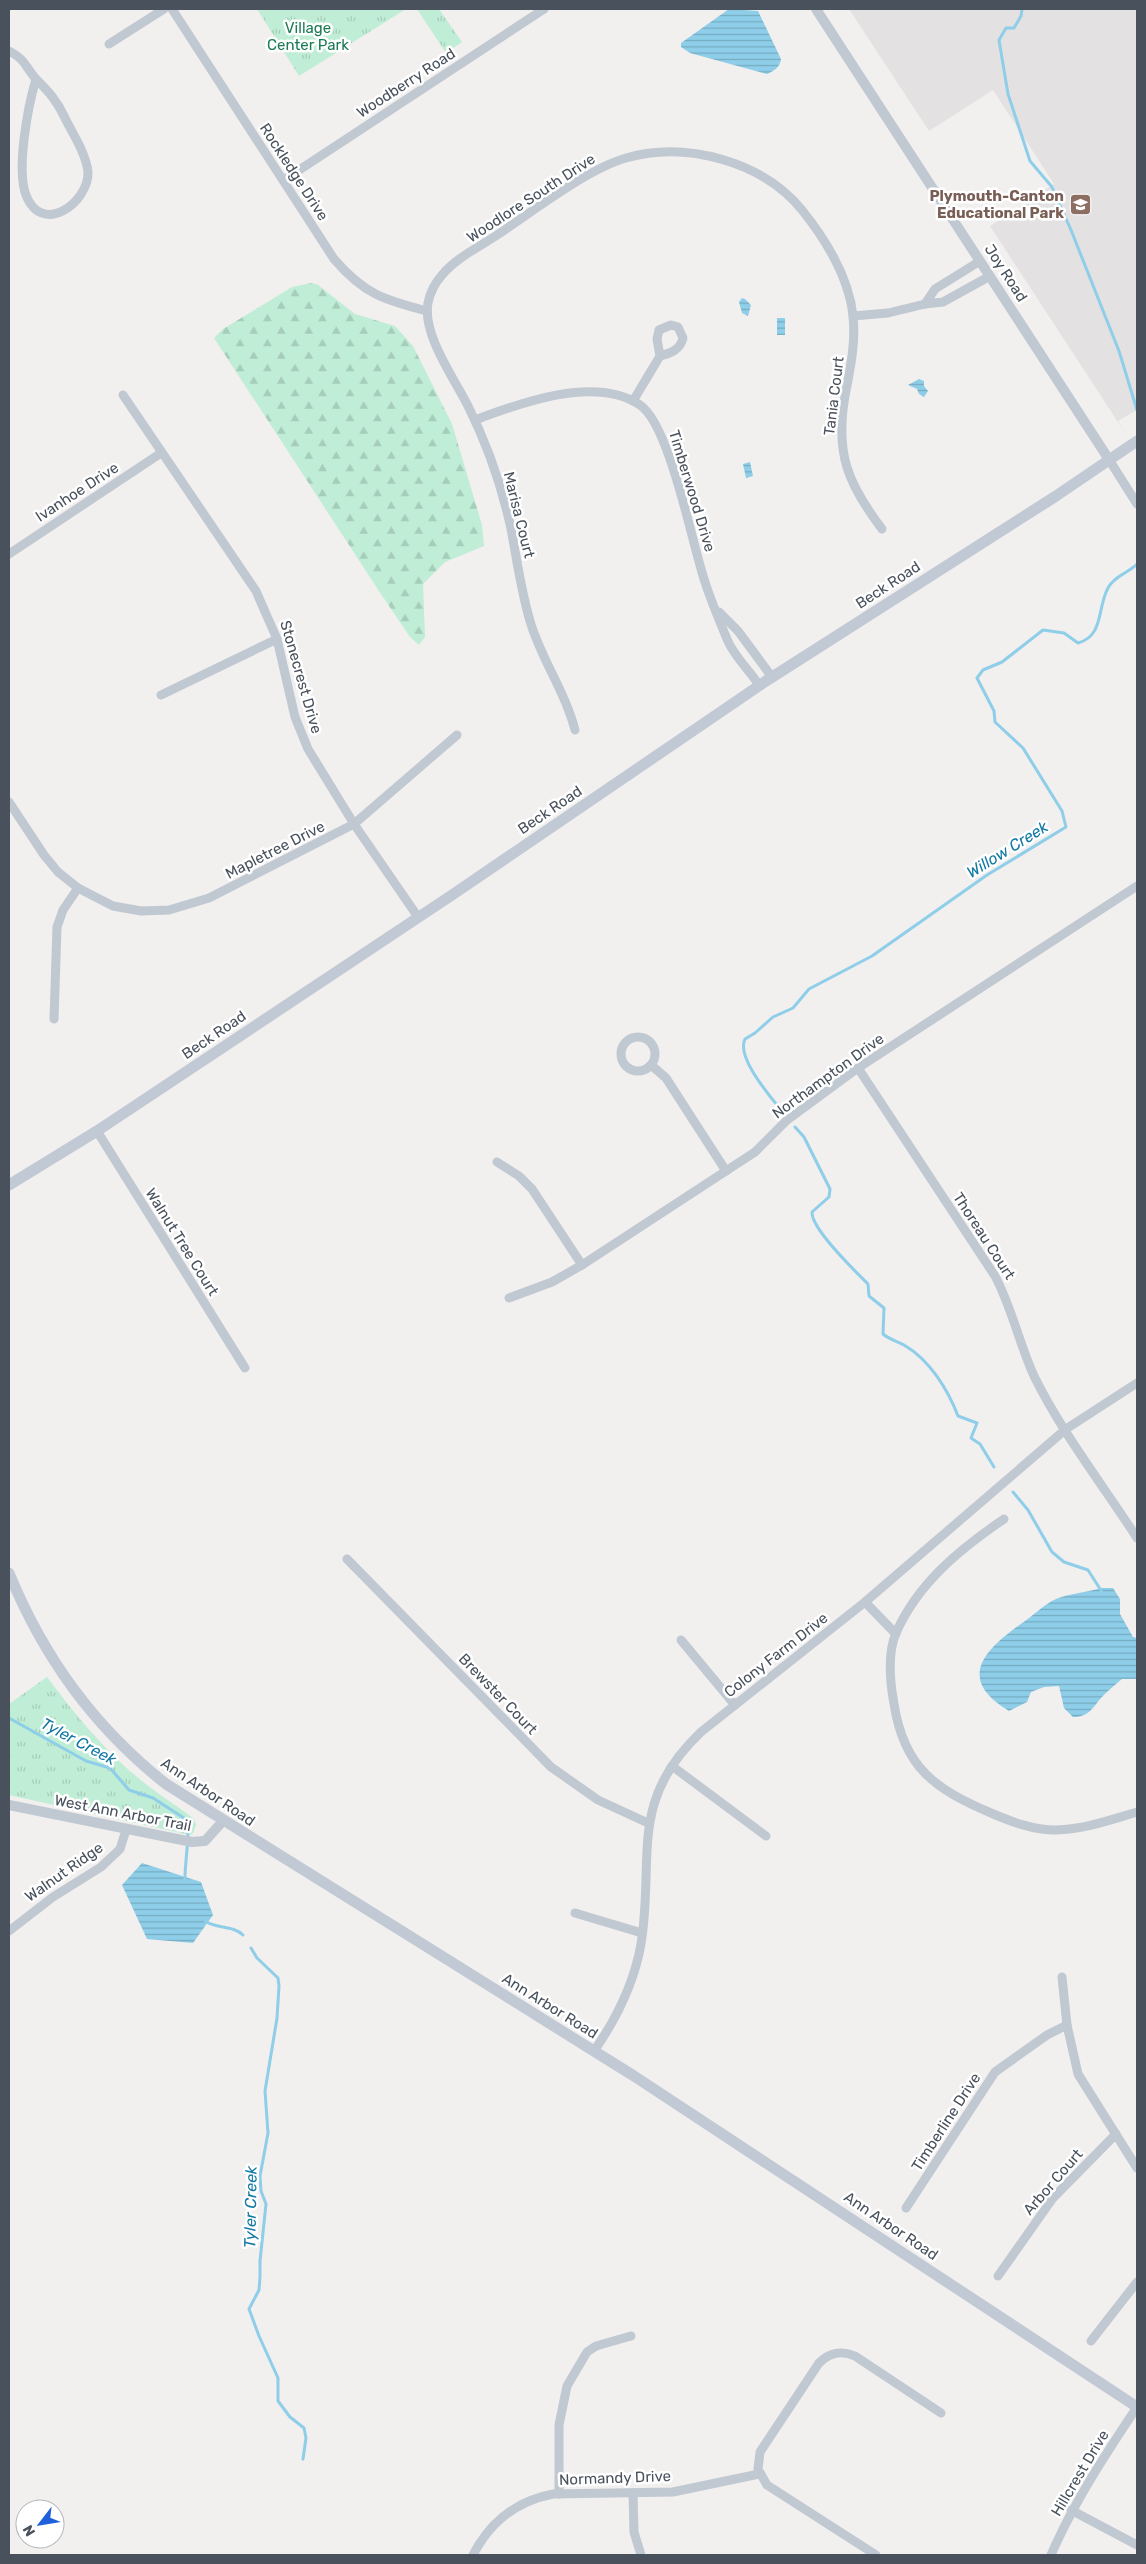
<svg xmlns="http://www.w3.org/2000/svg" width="1146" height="2564" viewBox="0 0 1146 2564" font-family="Rubik,sans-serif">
<defs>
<pattern id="forest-firs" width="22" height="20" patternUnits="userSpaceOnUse" patternTransform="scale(1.25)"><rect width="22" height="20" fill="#bfedd5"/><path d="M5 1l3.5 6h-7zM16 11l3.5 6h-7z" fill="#a6cdb9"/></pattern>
<pattern id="park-tufts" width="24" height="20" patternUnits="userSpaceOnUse" patternTransform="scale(1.25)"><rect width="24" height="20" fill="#bfedd5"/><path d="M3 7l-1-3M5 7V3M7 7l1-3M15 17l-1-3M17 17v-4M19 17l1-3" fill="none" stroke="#a6cdb9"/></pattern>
<pattern id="water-rules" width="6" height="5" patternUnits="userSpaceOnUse" patternTransform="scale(1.25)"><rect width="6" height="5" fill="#8ecee9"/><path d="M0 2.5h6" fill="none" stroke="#76aac0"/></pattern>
</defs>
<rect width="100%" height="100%" fill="#f2efef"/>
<polygon fill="#e3e1e1" points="849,9 1137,9 1137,410 1118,421 1127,436 990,226 1054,184 993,90 929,131"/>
<polygon fill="url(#forest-firs)" points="311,283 318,285 355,314 395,326 413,346 452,424 482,525 484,546 445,562 423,584 425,637 419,645 410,637 379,591 214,338 223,329 292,287"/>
<g fill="url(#park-tufts)">
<polygon points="257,9 406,9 299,76"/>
<polygon points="417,9 439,9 462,42 446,53"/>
<path d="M 47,1677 C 76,1716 108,1755 147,1785 C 162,1797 179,1807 194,1819 L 196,1825 L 193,1833 L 190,1835 L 9,1795 L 9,1704 Z"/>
</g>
<g fill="url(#water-rules)">
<path d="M 729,9 L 758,11 L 781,59 C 780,67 774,71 767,74 L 690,53 L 681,47 L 681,43 Z"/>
<polygon points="742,298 745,299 751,305 748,316 742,313 739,302"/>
<rect x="777" y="318" width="8" height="17"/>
<polygon points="919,379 924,381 924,386 928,391 924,397 919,394 917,389 908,385"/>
<polygon points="750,462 753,476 746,478 743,464"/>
<path d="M 1101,1588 L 1113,1588 L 1120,1599 L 1120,1614 L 1133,1637 L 1137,1638 L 1137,1679 L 1122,1679 C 1115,1685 1107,1691 1101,1698 C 1092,1709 1088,1717 1073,1717 L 1064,1708 L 1059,1686 L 1044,1687 L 1031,1692 L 1027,1702 L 1009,1711 C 954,1678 986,1648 1025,1621 C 1035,1614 1045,1604 1056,1599 C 1067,1594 1088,1592 1101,1588 Z"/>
<polygon points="142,1863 201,1882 213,1915 193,1943 147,1939 122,1885"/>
</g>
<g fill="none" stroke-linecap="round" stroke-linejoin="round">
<g stroke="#8ecee9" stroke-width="3">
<polyline points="1022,9 1021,16 1014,28 1006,28 999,40 1008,94 1030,161 1052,187 1071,230 1119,351 1137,410"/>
<path d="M 781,1110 C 769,1095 736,1057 745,1039 L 755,1033 L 773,1017 L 793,1008 L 809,989 L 872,956 L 987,875 L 1066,827 L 1062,811 L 1023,748 L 995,722 L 994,711 L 977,678 L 983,670 L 1002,662 L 1043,630 L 1064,633 L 1078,643 C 1104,636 1097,608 1108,588 C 1114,576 1130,572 1137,564"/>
<path d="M 795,1127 L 804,1137 L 830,1189 L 829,1197 L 812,1212 C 811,1229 855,1271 868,1284 L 869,1296 L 884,1308 L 883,1334 C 890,1340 897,1341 904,1345 C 930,1360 948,1390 958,1416 L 977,1423 L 971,1438 L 980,1444 L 994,1467"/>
<polyline points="1013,1492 1028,1510 1052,1552 1064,1562 1088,1570 1102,1592"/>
<path d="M 9,1718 L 86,1761 L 110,1768 L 129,1790 L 153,1798 L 187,1820 C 191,1827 184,1868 185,1881"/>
<path d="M 205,1921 C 216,1929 233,1925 243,1935"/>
<polyline points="251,1948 257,1958 278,1978 279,1986 277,2018 265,2091 268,2133 260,2176 261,2191 266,2204 260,2261 260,2277 259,2290 249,2309 259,2336 278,2378 278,2401 290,2417 304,2428 306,2438 303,2459"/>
</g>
<g stroke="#c0c8d1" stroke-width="9">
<path d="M 172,9 L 334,259 C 364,294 384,300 427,311"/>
<polyline points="109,44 164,9"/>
<path d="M 9,51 C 27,60 25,68 37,80 C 49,92 57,101 64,116 C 72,133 86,153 88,172 C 89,202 42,237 26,195 C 16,169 28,106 36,79"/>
<polyline points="284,180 544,9"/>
<polyline points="925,304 935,289 980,261"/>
<polyline points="853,316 888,313 925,304 943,302 990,276"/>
<polyline points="123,395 256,591 277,639 295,717 308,749 354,824 418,917"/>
<path d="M 633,401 L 660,356 L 657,339 L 659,330 L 671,325 L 678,327 L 683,338 C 680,350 671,353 660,356"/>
<path d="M 475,420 C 520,403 595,375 640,405 C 670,425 692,544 705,582 C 711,601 719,620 727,639 C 733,655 750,671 759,685"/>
<polyline points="1108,458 1137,504"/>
<polyline points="9,554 161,453"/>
<polyline points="719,612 738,631 772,677"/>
<polyline points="161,695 277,639"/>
<path d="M 575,730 C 565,691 541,659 530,621 C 521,591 517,560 511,529 C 502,487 487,444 468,406 C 454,378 422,334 428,303 C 430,292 435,283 442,275 C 456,258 479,247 497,235 C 532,212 587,169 626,158 C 686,141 762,161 802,210 C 826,240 849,278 853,316 C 856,343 850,370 845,396 C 835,454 848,484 882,529"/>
<polyline points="9,802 44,855 58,872 78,888 113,906 141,911 169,910 209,898 354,824 457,735"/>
<polyline points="54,1019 57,927 63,910 78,888"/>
<circle cx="638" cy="1054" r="17"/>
<polyline points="651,1065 666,1078 726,1171"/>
<path d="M 858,1068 L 995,1276 C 1012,1308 1019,1343 1034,1376 C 1062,1433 1103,1485 1137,1538"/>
<polyline points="97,1131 245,1368"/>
<polyline points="497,1162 519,1176 532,1189 582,1265"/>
<polyline points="509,1298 552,1282 582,1265 755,1152 786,1121 858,1068 1137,886"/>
<path d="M 1004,1519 C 960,1549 918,1583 896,1633 C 887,1654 890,1682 894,1704 C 904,1768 935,1789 991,1813 C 1012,1822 1033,1830 1056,1830 C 1085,1829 1110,1820 1137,1812"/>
<polyline points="347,1559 551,1767 598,1800 648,1823"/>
<polyline points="865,1602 896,1634"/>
<polyline points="681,1640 735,1705"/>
<polyline points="672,1766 766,1836"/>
<polyline points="575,1913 642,1933"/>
<polyline points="9,1931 53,1897 101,1867 120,1849 126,1830"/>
<polyline points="1062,1977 1067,2025 1078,2074 1137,2168"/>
<path d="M 594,2051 C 617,2018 634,1984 641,1944 C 655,1858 627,1802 701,1732 L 865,1602 L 1066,1429 L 1137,1383"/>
<polyline points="906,2208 995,2072 1047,2035 1067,2025"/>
<polyline points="998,2276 1053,2198 1116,2134"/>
<polyline points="1091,2341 1137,2282"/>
<polyline points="633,2493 634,2532 641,2555"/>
<polyline points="559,2494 559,2425 567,2386 587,2352 596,2346 631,2336"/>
<polyline points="1071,2510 1137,2545"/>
<path d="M 473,2555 C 490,2522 516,2501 553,2494 L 673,2492 L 759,2474"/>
<path d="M 876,2555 L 767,2485 L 758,2469 L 760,2452 L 819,2363 C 829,2353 842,2350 855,2356 L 941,2413"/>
<path d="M 1051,2555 C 1074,2502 1105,2455 1137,2407"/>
</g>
<g stroke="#c0c8d1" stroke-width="10">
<polyline points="816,9 1108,458"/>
<polyline points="9,1805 192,1842 205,1841 223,1821"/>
</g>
<g stroke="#c1c9d5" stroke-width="11">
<polyline points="9,1185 97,1131 452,895 766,681 1056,496 1137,441"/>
<path d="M 9,1573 C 44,1658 94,1727 166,1784 L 634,2076 L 1137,2407"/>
</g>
</g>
<defs>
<symbol id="school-square" viewBox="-11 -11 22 22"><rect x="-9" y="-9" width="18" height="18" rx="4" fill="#8d6e63" stroke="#fff"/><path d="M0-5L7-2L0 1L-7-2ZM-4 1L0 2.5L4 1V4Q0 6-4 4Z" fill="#fff"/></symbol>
</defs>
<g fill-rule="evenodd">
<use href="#school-square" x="1068" y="192" width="25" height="25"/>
</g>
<g text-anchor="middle" stroke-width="5" stroke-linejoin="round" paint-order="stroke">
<g font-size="15" fill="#1b7b53" stroke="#fff">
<text x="308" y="33">Village<tspan x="308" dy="17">Center Park</tspan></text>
</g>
<g font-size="15" fill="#48515c" stroke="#fff">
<text transform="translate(406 83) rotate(-33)" y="5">Woodberry Road</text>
<text transform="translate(294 172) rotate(57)" y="5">Rockledge Drive</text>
<text transform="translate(531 198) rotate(-33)" y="5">Woodlore South Drive</text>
<text transform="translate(1006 273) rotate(57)" y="5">Joy Road</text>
<text transform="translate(834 396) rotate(-83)" y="5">Tania Court</text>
<text transform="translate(692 491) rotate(73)" y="5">Timberwood Drive</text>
<text transform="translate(77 492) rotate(-33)" y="5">Ivanhoe Drive</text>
<text transform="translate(519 515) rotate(76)" y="5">Marisa Court</text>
<text transform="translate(888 585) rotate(-33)" y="5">Beck Road</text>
<text transform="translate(301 677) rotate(74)" y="5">Stonecrest Drive</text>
<text transform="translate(550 810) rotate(-34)" y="5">Beck Road</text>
<text transform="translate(275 850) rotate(-27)" y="5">Mapletree Drive</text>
<text transform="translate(214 1035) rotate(-34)" y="5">Beck Road</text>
<text transform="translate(828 1076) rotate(-36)" y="5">Northampton Drive</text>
<text transform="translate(984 1236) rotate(57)" y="5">Thoreau Court</text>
<text transform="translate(182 1242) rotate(58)" y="5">Walnut Tree Court</text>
<text transform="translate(776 1655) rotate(-38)" y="5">Colony Farm Drive</text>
<text transform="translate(498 1694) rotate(46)" y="5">Brewster Court</text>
<text transform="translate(208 1792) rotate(34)" y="5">Ann Arbor Road</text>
<text transform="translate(123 1813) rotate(11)" y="5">West Ann Arbor Trail</text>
<text transform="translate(64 1872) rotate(-35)" y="5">Walnut Ridge</text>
<text transform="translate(550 2006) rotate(32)" y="5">Ann Arbor Road</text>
<text transform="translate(946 2122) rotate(-57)" y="5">Timberline Drive</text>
<text transform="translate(1053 2182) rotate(-49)" y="5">Arbor Court</text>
<text transform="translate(891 2226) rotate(34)" y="5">Ann Arbor Road</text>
<text transform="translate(1080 2473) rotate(-59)" y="5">Hillcrest Drive</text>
<text transform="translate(615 2478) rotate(-2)" y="5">Normandy Drive</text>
</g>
<g font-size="15" font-weight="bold" fill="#785e54" stroke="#fff" text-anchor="end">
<text x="1064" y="201">Plymouth-Canton<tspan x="1064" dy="17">Educational Park</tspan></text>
</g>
<g font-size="16" font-style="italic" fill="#1279a5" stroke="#fff">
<text transform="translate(1007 849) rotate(-32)" y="6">Willow Creek</text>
<text transform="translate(79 1741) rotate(28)" y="6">Tyler Creek</text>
<text transform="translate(250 2207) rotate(-89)" y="6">Tyler Creek</text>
</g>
</g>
<rect width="1146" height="2564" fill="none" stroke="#48515c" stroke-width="20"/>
<g transform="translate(40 2524) rotate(239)"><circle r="24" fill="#ffffff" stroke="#b6b9be"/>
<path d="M0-4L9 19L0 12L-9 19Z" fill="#2061db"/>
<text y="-8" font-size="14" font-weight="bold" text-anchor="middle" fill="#48515c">N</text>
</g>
</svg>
